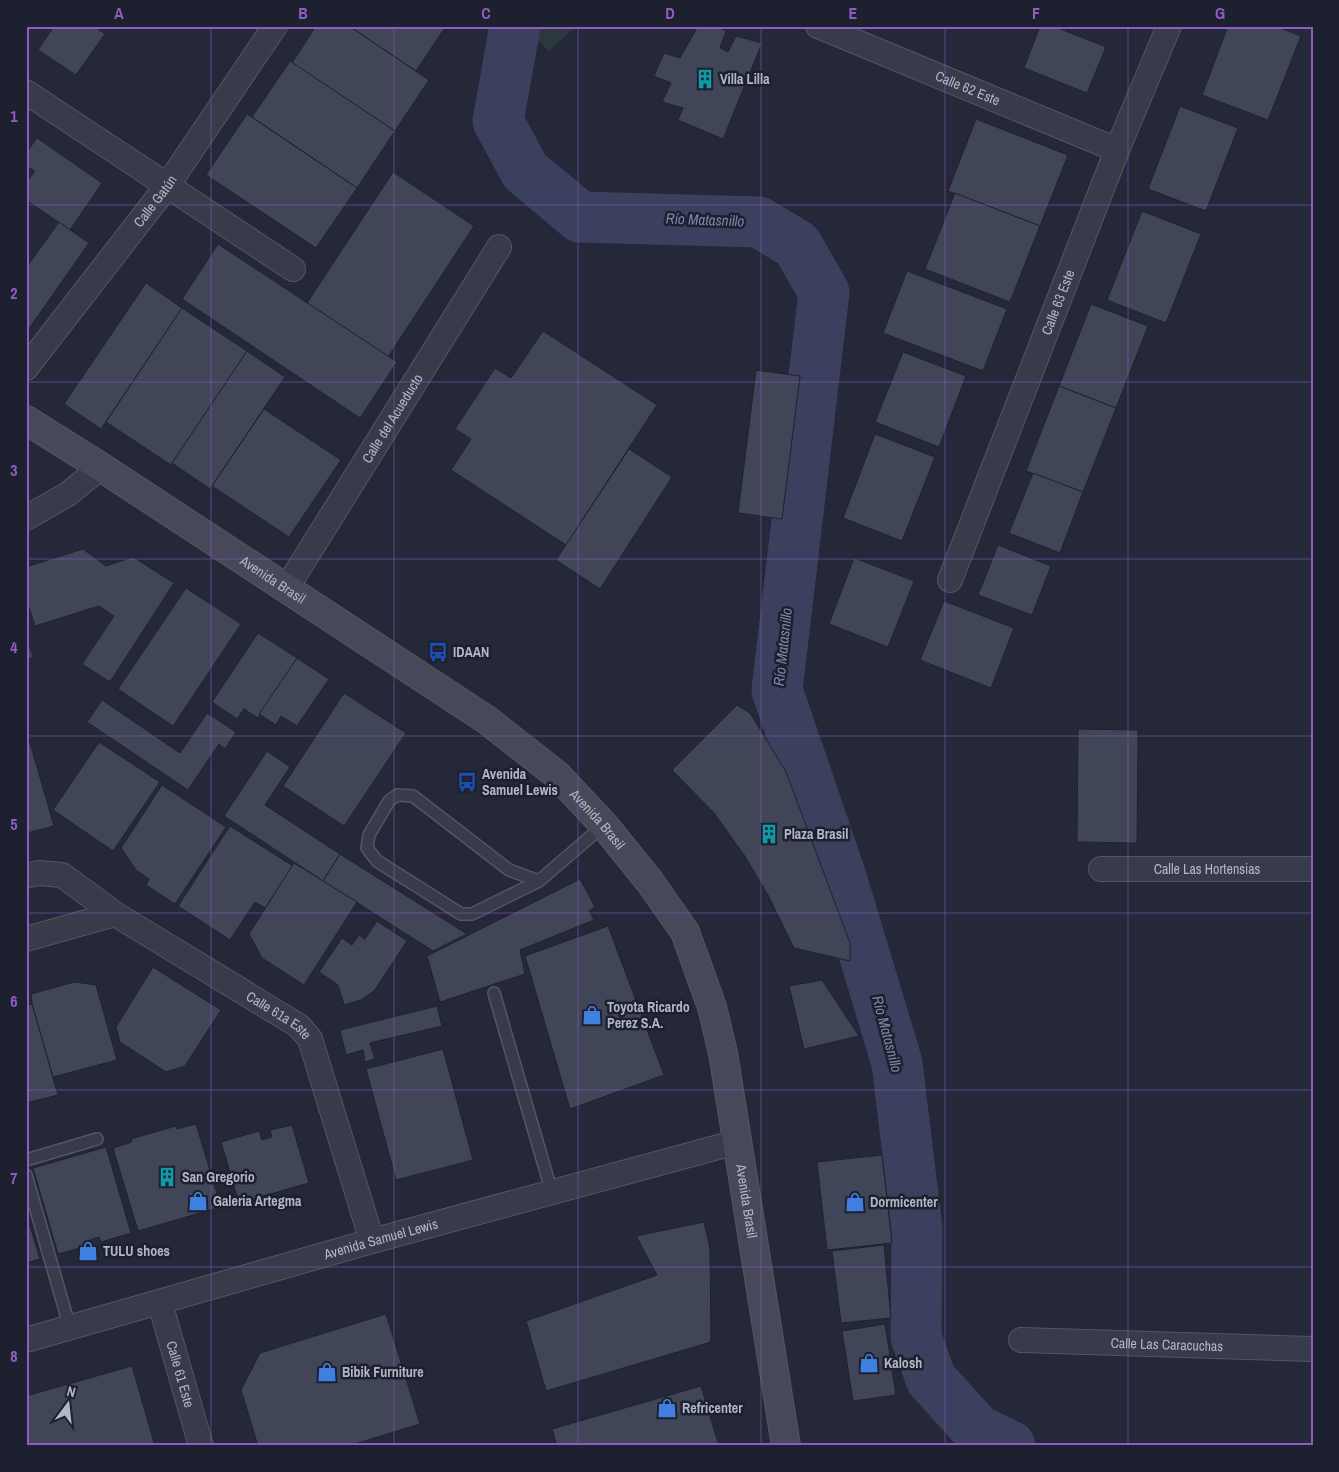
<svg xmlns="http://www.w3.org/2000/svg" width="1339" height="1472" viewBox="0 0 1339 1472" font-family="'Archivo Narrow',sans-serif">
<rect width="100%" height="100%" fill="#252838"/>
<polygon fill="#2b383d" points="524,26 576,26 549,51"/>
<g fill="none" stroke-linecap="round" stroke-linejoin="round">
<polyline stroke="#3a405e" stroke-width="51" points="515,26 498,121 525,171 580,217 759,222 797,245 824,292 777,690 841,877 897,1063 917,1229 916,1337 931,1379 977,1430 1010,1446"/>
</g>
<g fill="#414558" stroke="#1f2230">
<polygon points="54,26 93,26 105,34 76,75 38,50"/>
<polygon points="316,26 349,26 429,80 395,131 292,63"/>
<polygon points="349,26 446,26 416,71"/>
<polygon points="698,26 716,26 726,31 720,48 728,52 736,36 762,43 723,139 678,120 683,108 662,102 671,83 654,76 664,53 680,58"/>
<polygon points="1040,26 1053,26 1106,47 1087,93 1024,68"/>
<polygon points="1228,26 1275,26 1301,36 1268,120 1202,95"/>
<polygon points="290,61 395,131 357,188 252,117"/>
<polygon points="1180,106 1238,128 1206,211 1148,189"/>
<polygon points="247,114 357,188 316,248 206,175"/>
<polygon points="976,119 1068,155 1040,226 948,191"/>
<polygon points="37,138 102,183 70,230 26,200 26,183 35,171 26,166 26,153"/>
<polygon points="393,172 474,226 388,357 307,303"/>
<polygon points="955,193 1040,226 1010,302 925,269"/>
<polygon points="1142,211 1201,234 1166,323 1107,300"/>
<polygon points="59,222 89,243 26,333 26,268"/>
<polygon points="218,244 397,362 360,418 182,299"/>
<polygon points="907,271 1007,309 983,371 883,333"/>
<polygon points="146,283 182,308 101,429 64,404"/>
<polygon points="1091,304 1148,326 1116,408 1059,386"/>
<polygon points="182,308 247,351 171,465 106,422"/>
<polygon points="543,331 657,405 566,545 451,470 471,439 455,429 495,368 511,378"/>
<polygon points="247,351 285,377 210,489 172,463"/>
<polygon points="903,352 966,376 939,447 875,422"/>
<polygon points="756,370 800,376 782,519 738,513"/>
<polygon points="1059,386 1116,408 1083,492 1026,471"/>
<polygon points="264,409 341,460 289,537 212,486"/>
<polygon points="875,434 935,457 902,541 843,518"/>
<polygon points="629,449 672,477 600,589 556,560"/>
<polygon points="1033,473 1083,492 1060,553 1009,533"/>
<polygon points="998,545 1051,566 1032,615 978,595"/>
<polygon points="83,549 106,566 133,557 174,583 110,682 82,664 114,616 99,606 35,626 26,598 26,567"/>
<polygon points="854,558 914,581 888,647 829,624"/>
<polygon points="186,588 241,624 173,726 118,689"/>
<polygon points="944,601 1014,628 991,688 920,660"/>
<polygon points="258,633 297,658 258,718 244,709 237,719 212,702"/>
<polygon points="26,635 33,657 26,660"/>
<polygon points="297,658 329,679 297,726 281,716 276,725 259,714"/>
<polygon points="344,693 406,733 344,826 283,786"/>
<polygon points="102,700 180,753 207,713 236,732 225,749 219,744 188,790 87,722"/>
<polygon points="737,705 750,713 786,772 850,943 850,961 794,948 768,895 744,855 714,813 672,770"/>
<polygon points="26,729 54,826 27,833 26,830"/>
<polygon points="1078,729 1138,730 1137,843 1077,842"/>
<polygon points="99,742 160,782 113,851 53,810"/>
<polygon points="267,751 290,767 265,805 340,854 323,881 224,816"/>
<polygon points="162,785 226,827 175,904 146,885 149,879 136,870 121,848"/>
<polygon points="230,826 293,866 265,908 255,902 230,940 178,906"/>
<polygon points="340,854 467,934 433,951 323,881"/>
<polygon points="294,863 357,902 304,985 262,958 249,934"/>
<polygon points="580,879 595,907 589,911 594,920 520,950 525,974 440,1002 427,956"/>
<polygon points="377,921 407,941 374,991 361,1000 344,1005 338,985 319,972 342,938 352,945 359,935 365,939"/>
<polygon points="608,926 664,1075 570,1109 525,956"/>
<polygon points="153,967 221,1010 185,1066 166,1072 120,1042 116,1027"/>
<polygon points="822,980 859,1036 804,1049 789,986"/>
<polygon points="74,982 96,985 117,1060 53,1077 32,1004 31,994"/>
<polygon points="32,1004 58,1095 26,1103 26,1006"/>
<polygon points="437,1006 442,1026 370,1043 375,1059 365,1062 363,1050 346,1055 340,1030"/>
<polygon points="443,1049 473,1160 396,1180 366,1069"/>
<polygon points="196,1124 221,1207 138,1231 113,1148 132,1142 131,1139 176,1126 177,1129"/>
<polygon points="292,1125 309,1183 239,1203 221,1142 259,1131 262,1140 272,1137 270,1130"/>
<polygon points="106,1147 131,1233 101,1242 99,1237 90,1240 91,1245 58,1254 33,1168"/>
<polygon points="882,1155 892,1243 827,1250 817,1162"/>
<polygon points="26,1213 40,1259 26,1263"/>
<polygon points="704,1222 710,1248 711,1342 546,1391 526,1321 657,1275 636,1236"/>
<polygon points="884,1245 891,1318 841,1323 832,1251"/>
<polygon points="386,1314 420,1424 348,1446 258,1446 241,1390 260,1353"/>
<polygon points="885,1324 896,1395 853,1401 842,1331"/>
<polygon points="132,1366 155,1446 26,1446 26,1396"/>
<polygon points="701,1386 719,1446 557,1446 552,1429"/>
</g>
<g fill="none" stroke-linecap="round" stroke-linejoin="round">
<defs>
<g id="service">
<polyline points="539,881 509,870 413,796 397,795 389,801 369,835 367,848 377,861 461,914 472,914 539,881 604,825"/>
<polyline points="494,993 552,1193"/>
<polyline points="26,1160 97,1139"/>
<polyline points="26,1175 70,1328"/>
</g>
<g id="minor">
<path id="s1" d="M 818,26 L 1117,150"/>
<polyline points="26,92 293,269"/>
<path id="s2" d="M 26,368 L 167,186 L 275,26"/>
<polyline points="26,518 68,494 101,467"/>
<path id="s3" d="M 950,580 L 1117,150 L 1169,26"/>
<path id="s4" d="M 286,589 L 499,247"/>
<path id="s5" d="M 1101,869 L 1313,869"/>
<path id="s6" d="M 26,876 L 38,873 L 62,875 L 115,914 L 299,1026 L 310,1039 L 372,1241"/>
<polyline points="26,939 115,914"/>
<path id="s7" d="M 160,1303 L 201,1446"/>
<path id="s8" d="M 26,1340 L 372,1241 L 737,1142"/>
<path id="s9" d="M 1021,1340 L 1313,1349"/>
</g>
<g id="secondary">
<path id="s10" d="M 26,420 L 101,467 L 487,720 L 557,775 L 604,825 L 650,882 L 685,932 L 712,1007 L 723,1053 L 786,1446"/>
</g>
</defs>
<use href="#service" stroke="#535664" stroke-width="14"/>
<use href="#minor" stroke="#535664" stroke-width="26"/>
<use href="#secondary" stroke="#535664" stroke-width="30"/>
<use href="#service" stroke="#383b49" stroke-width="11"/>
<use href="#minor" stroke="#383b49" stroke-width="24"/>
<use href="#secondary" stroke="#47495b" stroke-width="28"/>
</g>
<path fill="none" stroke="#8f5cc1" stroke-width="1" stroke-opacity="0.55" d="M 211,26 L 211,1446M 394,26 L 394,1446M 578,26 L 578,1446M 761,26 L 761,1446M 945,26 L 945,1446M 1128,26 L 1128,1446M 26,205 L 1313,205M 26,382 L 1313,382M 26,559 L 1313,559M 26,736 L 1313,736M 26,913 L 1313,913M 26,1090 L 1313,1090M 26,1267 L 1313,1267"/>
<defs>
<symbol id="building-bare" viewBox="-9 -9 18 18"><path d="M-4-6H4V6H1V3H-1V6H-4ZM-2.5-4.3h1.7v1.8h-1.7ZM.8-4.3h1.7v1.8H.8ZM-2.5-1h1.7V.8h-1.7ZM.8-1h1.7V.8H.8Z" fill="#0f9aa8" stroke="#1d202e" stroke-width="2.5" paint-order="stroke"/></symbol>
<symbol id="bus-bare" viewBox="-9 -9 18 18"><path d="M-5-6H5V4H4V6H2V4H-2V6H-4V4H-5ZM-3.5-4V0h7V-4ZM-3.5 1.2v1.5H-2V1.2ZM2 1.2v1.5H3.5V1.2Z" fill="#1a4fb4" stroke="#1d202e" stroke-width="2.5" paint-order="stroke"/></symbol>
<symbol id="shop-bare" viewBox="-9 -9 18 18"><path d="M-5-2.5h2.3a2.7 3.5 0 0 1 5.4 0H5L5.5 6h-11ZM-1.5-2.5h3a1.5 2.3 0 0 0-3 0Z" fill="#3f7fe0" stroke="#1d202e" stroke-width="2.5" paint-order="stroke"/></symbol>
</defs>
<g fill-rule="evenodd">
<use href="#building-bare" x="691" y="65" width="28" height="28"/>
<use href="#bus-bare" x="424" y="638" width="28" height="28"/>
<use href="#bus-bare" x="453" y="768" width="28" height="28"/>
<use href="#building-bare" x="755" y="820" width="28" height="28"/>
<use href="#shop-bare" x="578" y="1001" width="28" height="28"/>
<use href="#building-bare" x="153" y="1163" width="28" height="28"/>
<use href="#shop-bare" x="184" y="1187" width="28" height="28"/>
<use href="#shop-bare" x="841" y="1188" width="28" height="28"/>
<use href="#shop-bare" x="74" y="1237" width="28" height="28"/>
<use href="#shop-bare" x="855" y="1349" width="28" height="28"/>
<use href="#shop-bare" x="313" y="1358" width="28" height="28"/>
<use href="#shop-bare" x="653" y="1394" width="28" height="28"/>
</g>
<g text-anchor="middle" stroke-width="5" stroke-linejoin="round" paint-order="stroke">
<g font-size="14" font-weight="bold" fill="#b3b6c5" stroke="#1d202e" text-anchor="start">
<text x="720" y="84">Villa Lilla</text>
<text x="453" y="657">IDAAN</text>
<text x="482" y="779">Avenida<tspan x="482" dy="16">Samuel Lewis</tspan></text>
<text x="784" y="839">Plaza Brasil</text>
<text x="607" y="1012">Toyota Ricardo<tspan x="607" dy="16">Perez S.A.</tspan></text>
<text x="182" y="1182">San Gregorio</text>
<text x="213" y="1206">Galeria Artegma</text>
<text x="870" y="1207">Dormicenter</text>
<text x="103" y="1256">TULU shoes</text>
<text x="884" y="1368">Kalosh</text>
<text x="342" y="1377">Bibik Furniture</text>
<text x="682" y="1413">Refricenter</text>
</g>
<g font-size="14" fill="#b3b6c5" stroke="#1d202e">
<text dy="5" stroke="none"><textPath href="#s1" startOffset="162">Calle 62 Este</textPath></text>
<text dy="5" stroke="none"><textPath href="#s2" startOffset="211">Calle Gatún</textPath></text>
<text dy="5" stroke="none"><textPath href="#s3" startOffset="298">Calle 63 Este</textPath></text>
<text dy="5" stroke="none"><textPath href="#s4" startOffset="201">Calle del Acueducto</textPath></text>
<text dy="5" stroke="none"><textPath href="#s10" startOffset="294">Avenida Brasil</textPath></text>
<text dy="5" stroke="none"><textPath href="#s10" startOffset="699">Avenida Brasil</textPath></text>
<text dy="5" stroke="none"><textPath href="#s5" startOffset="106">Calle Las Hortensias</textPath></text>
<text dy="5" stroke="none"><textPath href="#s6" startOffset="295">Calle 61a Este</textPath></text>
<text dy="5" stroke="none"><textPath href="#s10" startOffset="1119">Avenida Brasil</textPath></text>
<text dy="5" stroke="none"><textPath href="#s8" startOffset="369">Avenida Samuel Lewis</textPath></text>
<text dy="5" stroke="none"><textPath href="#s9" startOffset="146">Calle Las Caracuchas</textPath></text>
<text dy="5" stroke="none"><textPath href="#s7" startOffset="74">Calle 61 Este</textPath></text>
</g>
<g font-size="15" font-style="italic" fill="#7e86aa" stroke="#1d202e">
<text transform="translate(705 220) rotate(2)" y="5">Río Matasnillo</text>
<text transform="translate(783 647) rotate(-84)" y="5">Río Matasnillo</text>
<text transform="translate(887 1034) rotate(75)" y="5">Río Matasnillo</text>
</g>
</g>
<rect width="1339" height="1472" fill="none" stroke="#1d202e" stroke-width="55"/>
<g transform="translate(68 1404) rotate(15)" stroke="#1d202e" stroke-width="4" paint-order="stroke">
<path d="M0-4L9 19L0 12L-9 19Z" fill="#b3b6c5"/>
<text y="-8" font-size="14" font-weight="bold" text-anchor="middle" fill="#b3b6c5">N</text>
</g>
<rect x="28" y="28" width="1284" height="1416" fill="none" stroke="#8f5cc1" stroke-width="2"/>
<g font-size="16" text-anchor="middle" font-weight="bold" fill="#8f5cc1">
<text x="119" y="19">A</text>
<text x="303" y="19">B</text>
<text x="486" y="19">C</text>
<text x="670" y="19">D</text>
<text x="853" y="19">E</text>
<text x="1036" y="19">F</text>
<text x="1220" y="19">G</text>
<text x="14" y="122">1</text>
<text x="14" y="299">2</text>
<text x="14" y="476">3</text>
<text x="14" y="653">4</text>
<text x="14" y="830">5</text>
<text x="14" y="1007">6</text>
<text x="14" y="1184">7</text>
<text x="14" y="1362">8</text>
</g>
</svg>
